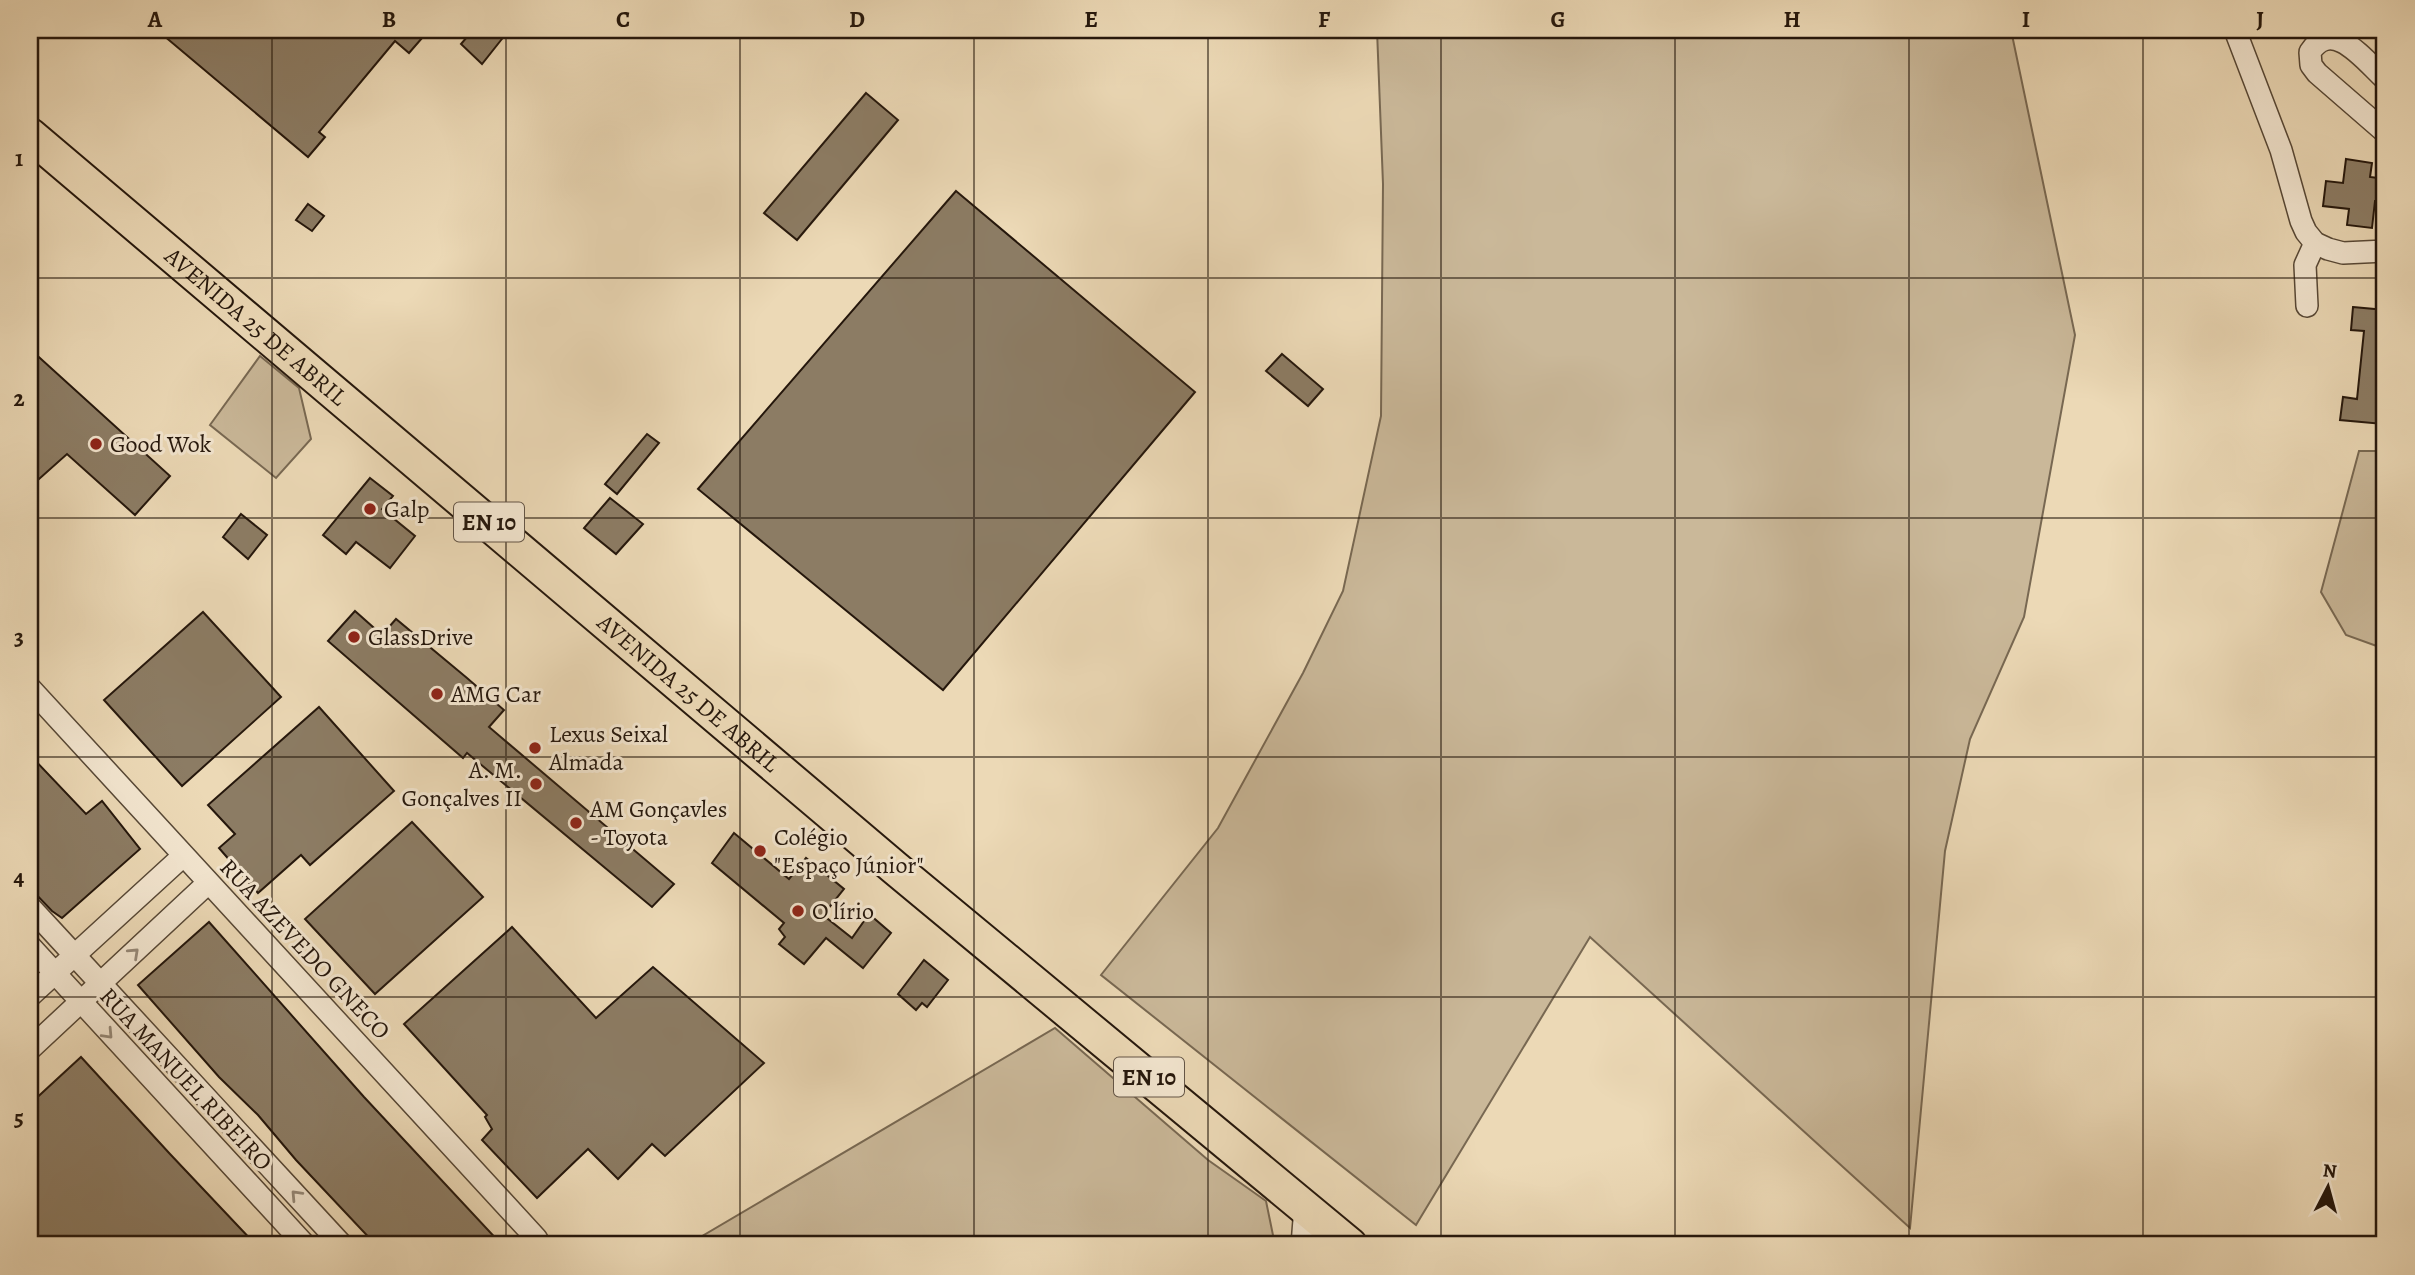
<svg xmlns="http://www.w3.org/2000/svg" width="2415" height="1275" font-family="Alegreya,serif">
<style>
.green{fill:#cab899;stroke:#786852;stroke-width:2}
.building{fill:#8c7c64;stroke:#25170c;stroke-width:2}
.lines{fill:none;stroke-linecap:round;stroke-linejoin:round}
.street-casing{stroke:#574836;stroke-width:24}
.primary-casing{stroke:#25170c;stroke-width:37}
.street{stroke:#f3e6d0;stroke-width:21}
.primary{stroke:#ecd9b6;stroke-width:33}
.oneway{stroke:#968978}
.grid{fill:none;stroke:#25170c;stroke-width:2;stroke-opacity:0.55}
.poi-dot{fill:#8f2418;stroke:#f3e6d0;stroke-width:2.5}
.labels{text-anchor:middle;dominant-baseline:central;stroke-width:6;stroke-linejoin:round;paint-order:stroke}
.shield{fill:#f3e6d0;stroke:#635547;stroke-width:2}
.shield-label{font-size:23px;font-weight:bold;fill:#25170c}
.street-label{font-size:24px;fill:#25170c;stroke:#f3e6d0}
.poi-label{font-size:24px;fill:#25170c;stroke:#f3e6d0;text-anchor:start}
.neatline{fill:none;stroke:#25170c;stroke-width:2.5}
.grid-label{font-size:23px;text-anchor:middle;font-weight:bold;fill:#25170c}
</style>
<rect width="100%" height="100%" fill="#ecd9b6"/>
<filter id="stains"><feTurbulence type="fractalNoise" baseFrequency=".00286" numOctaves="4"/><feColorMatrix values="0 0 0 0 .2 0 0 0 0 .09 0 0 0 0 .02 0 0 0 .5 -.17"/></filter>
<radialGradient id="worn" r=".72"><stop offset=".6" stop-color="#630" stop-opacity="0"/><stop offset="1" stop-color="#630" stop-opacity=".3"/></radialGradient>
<!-- green -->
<g class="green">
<polygon points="1377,30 2011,30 2075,335 2024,617 1970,739 1945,851 1910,1228 1590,937 1416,1225 1101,975 1218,828 1303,673 1343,591 1381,416 1383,184"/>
<polygon points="260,356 299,388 311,439 276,478 210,425"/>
<polygon points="2359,451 2385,451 2385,649 2346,635 2321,592"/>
<polygon points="1055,1028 1208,1160 1266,1201 1275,1245 687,1245"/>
</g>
<!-- building -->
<g class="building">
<polygon points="157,30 429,30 409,53 395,41 319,132 325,137 308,157"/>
<polygon points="473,30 509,30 482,64 461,44"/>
<polygon points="866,93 898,120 797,240 764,213"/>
<polygon points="2346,159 2372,163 2370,177 2385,179 2385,202 2375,201 2372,228 2347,225 2349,209 2323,206 2326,181 2343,183"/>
<polygon points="956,191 1195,392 943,690 698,489"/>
<polygon points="308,204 324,216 312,231 296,220"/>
<polygon points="2353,307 2385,310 2385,403 2383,424 2340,420 2343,397 2357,399 2364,331 2351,330"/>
<polygon points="30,349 170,476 135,515 67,454 30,487"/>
<polygon points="1282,354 1323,389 1308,406 1266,371"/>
<polygon points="647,434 659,443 617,494 605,484"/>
<polygon points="370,478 393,496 382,509 415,536 390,568 356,542 346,554 323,535"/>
<polygon points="610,498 643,524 616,554 584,528"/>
<polygon points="241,514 267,535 248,559 223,537"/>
<polygon points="355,611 382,635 396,619 467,678 504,710 489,727 674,884 652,907 467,753 463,758 328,641"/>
<polygon points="203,612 281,697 182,786 104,700"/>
<polygon points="319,707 394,791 310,865 301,855 258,893 219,848 235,834 208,805"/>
<polygon points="30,755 86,814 102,801 140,849 62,918 52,911 30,888"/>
<polygon points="412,822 483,897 375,994 305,919"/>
<polygon points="734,833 789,879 806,858 844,889 823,915 852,938 869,914 891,933 863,968 826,938 804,964 779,944 785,937 779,929 784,923 712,863"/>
<polygon points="209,922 364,1097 502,1245 376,1245 296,1160 258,1115 219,1077 138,985"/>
<polygon points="512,927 596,1018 653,967 764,1063 665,1156 652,1144 618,1179 588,1149 537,1198 482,1140 492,1129 485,1117 487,1115 404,1024"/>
<polygon points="924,960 948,980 927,1007 922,1003 916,1010 898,994"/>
<polygon points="81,1057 170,1154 256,1245 30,1245 30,1104"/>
</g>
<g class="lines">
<!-- street casing -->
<g class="street-casing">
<g id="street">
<polyline points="2235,30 2281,150 2301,221 2306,232 2315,243 2328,249 2343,253 2385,251"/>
<path d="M2385,79C2365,61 2333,17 2310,52L2311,65L2317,73L2385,132"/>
<polyline points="2307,306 2305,265 2315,243"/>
<polyline points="30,688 536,1238 540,1245"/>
<polyline points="30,907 342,1245"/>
<polyline points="30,946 305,1245"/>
<polyline points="30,996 183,856"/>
<polyline points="30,1049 208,883"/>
<polyline points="1302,1245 1305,1207"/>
</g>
</g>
<!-- primary casing -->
<g class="primary-casing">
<g id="primary">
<path id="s1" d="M30,135L895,868L1350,1245"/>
</g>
</g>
<!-- street -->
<use href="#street" class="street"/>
<!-- primary -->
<use href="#primary" class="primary"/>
</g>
<!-- one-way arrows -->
<defs><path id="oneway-chevron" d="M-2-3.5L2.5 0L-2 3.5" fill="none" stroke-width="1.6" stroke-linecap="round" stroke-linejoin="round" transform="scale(1.75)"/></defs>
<g class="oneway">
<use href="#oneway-chevron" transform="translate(134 953) rotate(-43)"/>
<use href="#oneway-chevron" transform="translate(108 1034) rotate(47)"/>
<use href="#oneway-chevron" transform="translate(296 1195) rotate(-133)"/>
</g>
<!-- grid -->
<path class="grid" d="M272,30V1245M506,30V1245M740,30V1245M974,30V1245M1208,30V1245M1441,30V1245M1675,30V1245M1909,30V1245M2143,30V1245M30,278H2385M30,518H2385M30,757H2385M30,997H2385"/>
<!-- markers -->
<g class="poi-dot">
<circle cx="96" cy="444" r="7"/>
<circle cx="370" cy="509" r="7"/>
<circle cx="354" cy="637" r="7"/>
<circle cx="437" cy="694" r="7"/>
<circle cx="535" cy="748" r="7"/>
<circle cx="536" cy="784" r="7"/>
<circle cx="576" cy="823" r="7"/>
<circle cx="760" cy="851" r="7"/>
<circle cx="798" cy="911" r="7"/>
</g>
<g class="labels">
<!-- shield labels -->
<g class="shield">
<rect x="454" y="502.5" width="70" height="39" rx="5"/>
<rect x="1114" y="1057.5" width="70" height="39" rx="5"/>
</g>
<g class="shield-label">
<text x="489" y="522">EN 10</text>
<text x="1149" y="1077">EN 10</text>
</g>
<!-- street labels -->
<g class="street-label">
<text stroke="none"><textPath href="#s1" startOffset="296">AVENIDA 25 DE ABRIL</textPath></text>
<text stroke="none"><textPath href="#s1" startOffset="863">AVENIDA 25 DE ABRIL</textPath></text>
<text transform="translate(305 949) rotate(47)">RUA AZEVEDO GNECO</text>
<text transform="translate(186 1079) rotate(47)">RUA MANUEL RIBEIRO</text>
</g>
<!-- poi labels -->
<g class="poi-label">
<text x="110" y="444">Good Wok</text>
<text x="384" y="509">Galp</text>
<text x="368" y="637">GlassDrive</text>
<text x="451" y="694">AMG Car</text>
<text x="549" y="734">Lexus Seixal<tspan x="549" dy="28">Almada</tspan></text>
<text x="522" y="770" text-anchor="end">A. M.<tspan x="522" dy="28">Gonçalves II</tspan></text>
<text x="590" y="809">AM Gonçavles<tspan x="590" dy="28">- Toyota</tspan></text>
<text x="774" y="837">Colégio<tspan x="774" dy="28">"Espaço Júnior"</tspan></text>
<text x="812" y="911">O lírio</text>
</g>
</g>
<!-- margin -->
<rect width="2415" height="1275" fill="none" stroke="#ecd9b6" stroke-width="77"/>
<!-- north arrow -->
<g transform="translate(2328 1187) rotate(6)" stroke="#f3e6d0" stroke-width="5" paint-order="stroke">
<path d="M0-5L12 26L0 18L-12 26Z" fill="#25170c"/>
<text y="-10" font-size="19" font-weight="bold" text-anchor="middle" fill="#25170c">N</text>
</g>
<rect x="38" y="38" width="2338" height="1198" class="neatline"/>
<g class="grid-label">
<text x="155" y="27">A</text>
<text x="389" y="27">B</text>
<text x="623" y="27">C</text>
<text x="857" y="27">D</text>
<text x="1091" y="27">E</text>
<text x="1324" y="27">F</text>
<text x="1558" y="27">G</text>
<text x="1792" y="27">H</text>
<text x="2026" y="27">I</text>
<text x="2260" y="27">J</text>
<text x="19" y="166">1</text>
<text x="19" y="406">2</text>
<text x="19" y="645">3</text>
<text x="19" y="885">4</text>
<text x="19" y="1125">5</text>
</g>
<rect width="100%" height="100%" filter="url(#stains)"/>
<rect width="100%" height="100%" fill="url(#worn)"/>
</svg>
